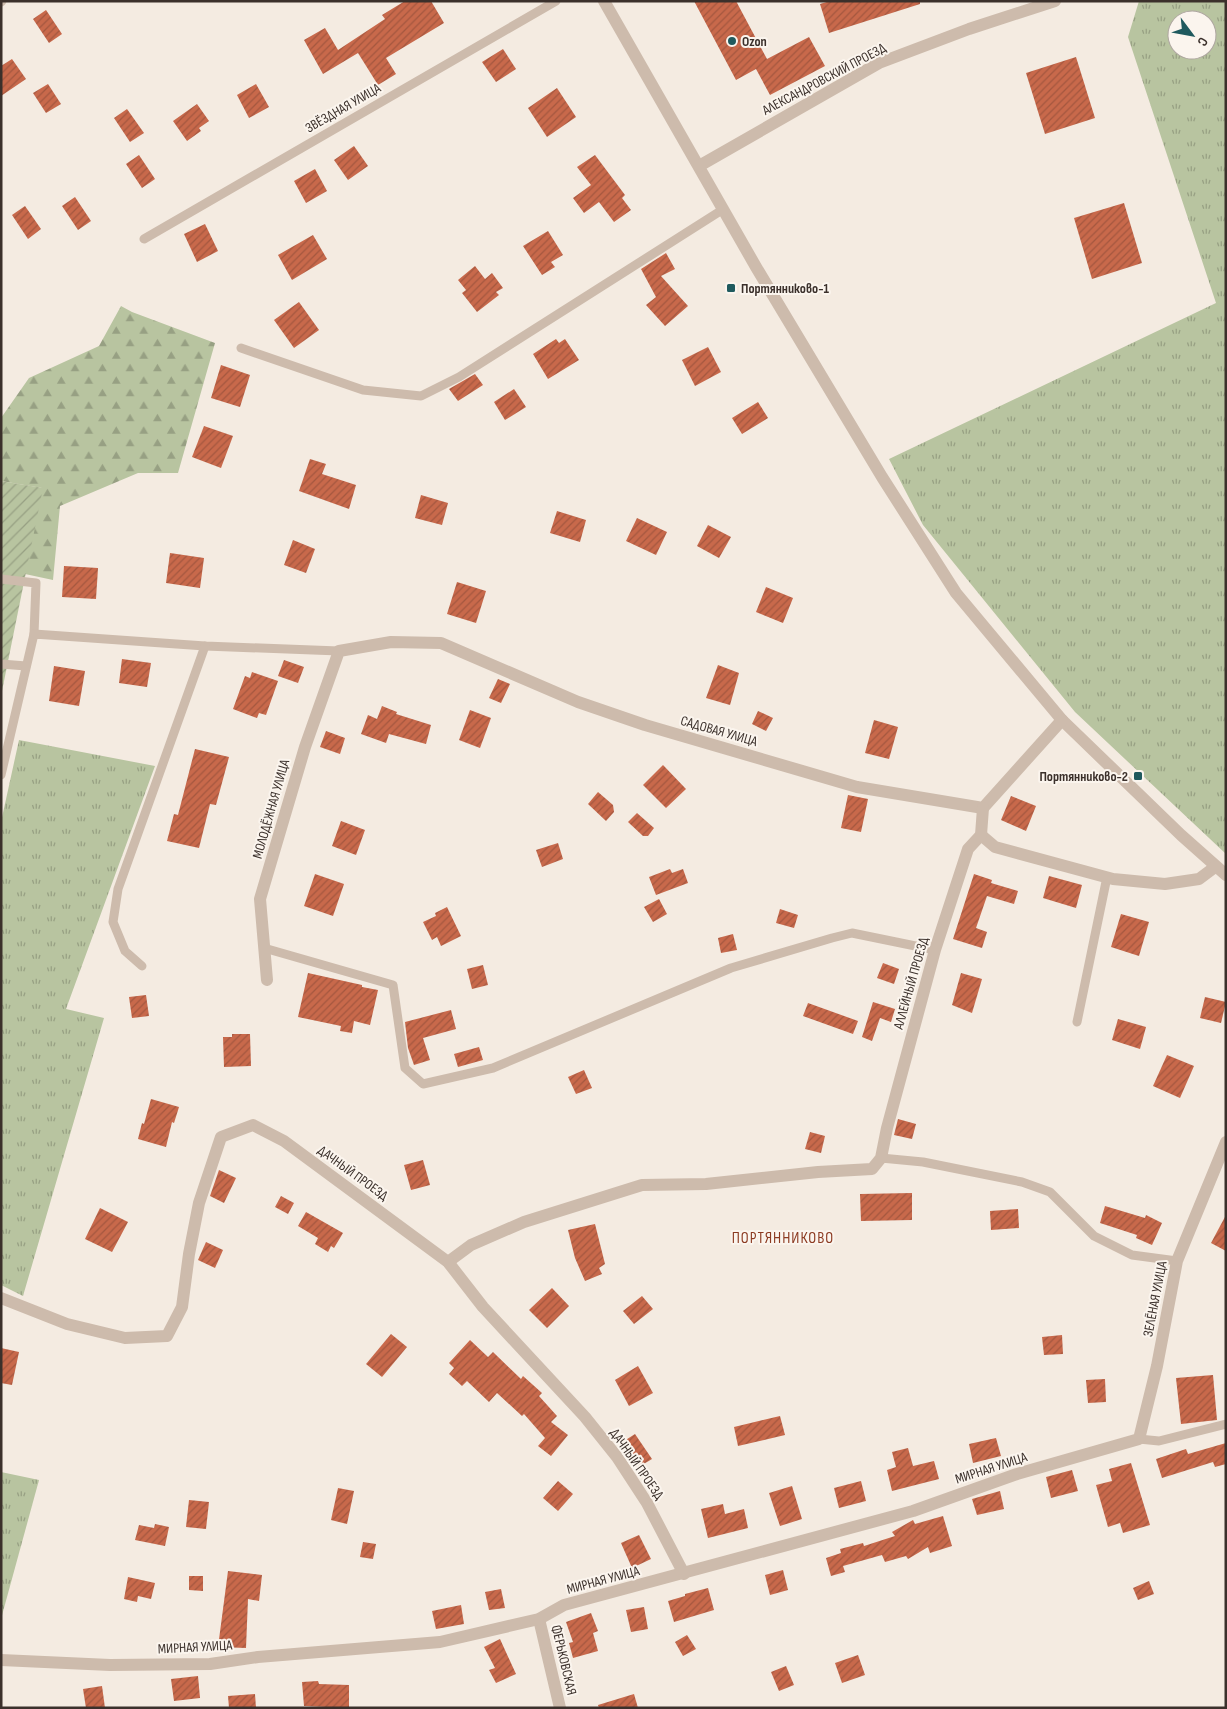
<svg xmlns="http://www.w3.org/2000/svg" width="1227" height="1709" font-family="'Sofia Sans Condensed',sans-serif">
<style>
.grass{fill:url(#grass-tufts);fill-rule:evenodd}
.forest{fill:url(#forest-firs)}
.garden{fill:url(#garden-furrows)}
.building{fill:url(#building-hatch)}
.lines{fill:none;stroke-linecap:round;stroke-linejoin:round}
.service{stroke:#cdbbac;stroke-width:9}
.minor{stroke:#cdbbac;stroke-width:12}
.poi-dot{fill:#1f5a5e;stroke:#fbf5ee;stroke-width:2}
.labels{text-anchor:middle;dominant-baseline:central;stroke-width:4;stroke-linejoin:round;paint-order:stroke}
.poi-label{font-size:14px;font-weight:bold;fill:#3b302b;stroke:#fbf5ee;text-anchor:start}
.street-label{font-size:14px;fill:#3b302b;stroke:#fbf5ee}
.quarter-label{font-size:16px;letter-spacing:1px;fill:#8c3b22;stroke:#fbf5ee}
</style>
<defs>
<pattern id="grass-tufts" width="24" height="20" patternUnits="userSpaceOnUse" patternTransform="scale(1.25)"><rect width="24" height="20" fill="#b8c4a0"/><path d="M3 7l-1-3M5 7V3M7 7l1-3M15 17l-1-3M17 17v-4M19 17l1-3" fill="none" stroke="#97a083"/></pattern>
<pattern id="forest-firs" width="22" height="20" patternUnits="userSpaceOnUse" patternTransform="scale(1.25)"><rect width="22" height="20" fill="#b8c4a0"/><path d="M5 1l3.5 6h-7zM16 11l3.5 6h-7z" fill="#97a083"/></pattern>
<pattern id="garden-furrows" width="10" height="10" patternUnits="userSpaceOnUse" patternTransform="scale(1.25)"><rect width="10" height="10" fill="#b8c4a0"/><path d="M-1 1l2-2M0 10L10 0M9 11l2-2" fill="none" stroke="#97a083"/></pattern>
<pattern id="building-hatch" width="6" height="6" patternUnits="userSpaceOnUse" patternTransform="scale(1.25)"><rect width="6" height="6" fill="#c8694b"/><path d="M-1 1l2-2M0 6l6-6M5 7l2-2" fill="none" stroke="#a4573f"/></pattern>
</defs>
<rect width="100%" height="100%" fill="#f4ebe1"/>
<!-- grass -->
<g class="grass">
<path d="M1139,1H1226V854L1075,712L923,525L889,459L1216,303L1128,37ZM1177,20H1207V50H1177Z"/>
<polygon points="19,740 155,766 66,1009 104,1018 23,1296 1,1285 1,822"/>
<polygon points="1,1472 39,1480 1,1619"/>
</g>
<!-- forest -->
<polygon class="forest" points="121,306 132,312 215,343 178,473 138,473 60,506 53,580 25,574 42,488 1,481 1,418 29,378 99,346"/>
<!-- garden -->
<polygon class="garden" points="1,481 43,488 1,696"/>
<!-- building -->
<g class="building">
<polygon points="405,1 431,1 444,23 386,58 396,74 378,85 358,53 323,74 304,40 325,28 338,50 385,19 382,15"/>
<polygon points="694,1 736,1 767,59 809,37 825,66 770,95 756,69 736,80"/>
<polygon points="830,1 920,1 920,4 829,33 820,4"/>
<polygon points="46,10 62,34 49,43 33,19"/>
<polygon points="503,49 516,69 496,82 482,62"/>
<polygon points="1076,57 1095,118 1045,134 1026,73"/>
<polygon points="12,59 26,79 1,96 1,66"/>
<polygon points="48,84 61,104 46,113 33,93"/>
<polygon points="256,84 269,107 249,118 237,95"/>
<polygon points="557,88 576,117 547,137 528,108"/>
<polygon points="197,104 209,121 199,128 201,131 187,141 173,121"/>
<polygon points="127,109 144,133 130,142 114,118"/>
<polygon points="354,146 368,166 348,180 334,160"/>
<polygon points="139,155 155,179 142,188 126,164"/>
<polygon points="595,155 625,195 622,198 631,210 614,222 599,202 584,213 573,198 591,185 577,167"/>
<polygon points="315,169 327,191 306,203 294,181"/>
<polygon points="75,197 91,221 78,230 62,206"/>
<polygon points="1124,203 1142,263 1092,279 1074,218"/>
<polygon points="25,206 41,229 28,239 12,215"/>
<polygon points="205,224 218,251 197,262 184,234"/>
<polygon points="548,231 563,255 551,262 555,267 542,275 523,246"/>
<polygon points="313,235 327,259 292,280 278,255"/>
<polygon points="666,253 675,269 661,276 688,306 665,326 646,305 656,297 641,269"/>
<polygon points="475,266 485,279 492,273 503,288 496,292 499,295 477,312 462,293 466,290 458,280"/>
<polygon points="299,302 319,330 294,348 274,320"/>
<polygon points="556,339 559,343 565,339 579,360 548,379 533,354"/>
<polygon points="708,347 721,372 695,386 682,360"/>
<polygon points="221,365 250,375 240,407 211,398"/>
<polygon points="475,374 483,385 458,401 449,389"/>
<polygon points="514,389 526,407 505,420 494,402"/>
<polygon points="758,402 768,418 742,434 732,418"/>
<polygon points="204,426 233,436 221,468 192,457"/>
<polygon points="310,459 326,464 322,474 356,485 349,509 299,491"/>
<polygon points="421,495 448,503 442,525 415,518"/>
<polygon points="557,511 586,520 580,542 550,533"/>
<polygon points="637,518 667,532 656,555 626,541"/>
<polygon points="708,525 731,537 719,558 697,546"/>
<polygon points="293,540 315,549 306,573 284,565"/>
<polygon points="170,553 204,558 200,588 166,583"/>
<polygon points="64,566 98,568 96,599 62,597"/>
<polygon points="457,582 486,591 476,623 447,614"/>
<polygon points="766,587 793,598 783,623 756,612"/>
<polygon points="122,659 151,663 147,687 119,683"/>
<polygon points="284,660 304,667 298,683 278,676"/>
<polygon points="718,665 739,673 730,705 706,698"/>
<polygon points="54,666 85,671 79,706 49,701"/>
<polygon points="252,672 278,681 266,715 259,713 257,718 233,709 245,676 250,678"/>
<polygon points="498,679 510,684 501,703 489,698"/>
<polygon points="382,706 397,712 396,714 431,725 426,744 389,734 386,743 361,734 368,715 377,719"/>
<polygon points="470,710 491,718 480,748 459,740"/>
<polygon points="758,711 773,718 766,731 752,724"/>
<polygon points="874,720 898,727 889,759 865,753"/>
<polygon points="326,731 345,738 340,754 320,747"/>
<polygon points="195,749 229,757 216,805 210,804 199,848 167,841 174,814 178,815"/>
<polygon points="663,765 686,789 666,808 643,785"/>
<polygon points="598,792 613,805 614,812 606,821 588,804"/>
<polygon points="848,795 868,799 861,832 841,828"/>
<polygon points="1011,796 1036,806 1026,831 1001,820"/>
<polygon points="637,813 654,828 648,836 643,836 628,822"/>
<polygon points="341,821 365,830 356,855 332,846"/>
<polygon points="558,843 563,859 542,867 536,850"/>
<polygon points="670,869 672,873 683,869 688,883 656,895 649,877"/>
<polygon points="315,874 344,884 333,916 304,906"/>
<polygon points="974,874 992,880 991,883 1018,891 1014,904 987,896 976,928 987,932 982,948 953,939"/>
<polygon points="1049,876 1082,885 1076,908 1043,898"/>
<polygon points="659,899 667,914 653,922 644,907"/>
<polygon points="447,907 461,936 441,946 437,937 432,940 423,922 436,916 435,913"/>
<polygon points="780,909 798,915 794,928 776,923"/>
<polygon points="1121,914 1149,922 1139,956 1111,947"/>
<polygon points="733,934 737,950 721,953 718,938"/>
<polygon points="883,963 899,969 894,984 877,978"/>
<polygon points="483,965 488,985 472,989 467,969"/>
<polygon points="308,973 362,985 362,987 378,990 370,1025 354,1021 352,1033 340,1031 341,1026 298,1017"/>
<polygon points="961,973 982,979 972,1013 952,1005"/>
<polygon points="146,995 149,1016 132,1018 129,997"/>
<polygon points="1205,997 1226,1002 1221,1023 1200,1018"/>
<polygon points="873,1002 895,1009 891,1022 880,1018 872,1041 862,1037"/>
<polygon points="808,1003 858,1021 853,1034 803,1016"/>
<polygon points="451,1010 456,1029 423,1038 430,1060 414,1065 408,1048 405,1022"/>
<polygon points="1118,1019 1146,1027 1140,1049 1112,1040"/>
<polygon points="232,1034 250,1034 251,1066 224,1067 223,1037 232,1037"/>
<polygon points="479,1047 483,1060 458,1067 454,1054"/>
<polygon points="1167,1055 1194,1066 1180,1098 1153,1086"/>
<polygon points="584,1070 592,1088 576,1094 568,1077"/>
<polygon points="151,1099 179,1107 174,1123 172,1122 166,1147 138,1139 142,1123 144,1124"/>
<polygon points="898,1119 916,1124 912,1139 894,1135"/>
<polygon points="810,1132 825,1136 821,1153 805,1149"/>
<polygon points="423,1160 430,1185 411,1190 404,1165"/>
<polygon points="219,1170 236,1178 224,1203 210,1196"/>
<polygon points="912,1193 912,1220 861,1221 860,1194"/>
<polygon points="281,1196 294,1203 288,1214 275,1207"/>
<polygon points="1105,1206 1145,1218 1146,1215 1162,1223 1152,1245 1136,1238 1137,1235 1100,1223"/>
<polygon points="100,1208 128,1222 112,1252 85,1239"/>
<polygon points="1018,1209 1019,1228 991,1230 990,1211"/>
<polygon points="306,1212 343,1233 334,1248 331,1246 328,1252 315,1244 318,1238 298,1226"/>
<polygon points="1226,1215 1226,1251 1211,1243"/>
<polygon points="595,1224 605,1264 599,1268 602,1274 585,1281 575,1258 568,1230"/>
<polygon points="206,1242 223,1250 215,1268 198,1260"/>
<polygon points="552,1288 569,1306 547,1328 529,1310"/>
<polygon points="642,1296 653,1309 634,1324 623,1311"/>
<polygon points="391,1334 407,1347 382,1377 366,1364"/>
<polygon points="1062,1335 1063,1354 1044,1355 1042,1337"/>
<polygon points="470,1340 488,1357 493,1352 521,1379 523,1376 542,1393 539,1396 557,1416 551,1422 568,1435 551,1456 538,1446 545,1438 524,1414 522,1416 497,1393 489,1402 467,1381 462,1386 449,1374 454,1368 449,1363"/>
<polygon points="1,1348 19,1352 12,1385 1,1383"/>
<polygon points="638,1366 653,1393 629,1406 615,1380"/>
<polygon points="1213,1375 1217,1420 1181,1424 1176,1378"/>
<polygon points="1105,1379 1106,1402 1088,1403 1086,1380"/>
<polygon points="780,1416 785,1435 738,1446 734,1427"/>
<polygon points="635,1434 652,1459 637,1468 621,1443"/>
<polygon points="996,1438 1001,1456 973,1463 969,1444"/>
<polygon points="1226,1443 1226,1464 1215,1467 1213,1462 1162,1478 1156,1459 1186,1449 1188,1454"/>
<polygon points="908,1448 913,1466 934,1461 939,1479 892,1491 887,1470 896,1467 892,1452"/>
<polygon points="1131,1463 1150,1525 1123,1533 1120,1523 1108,1527 1096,1485 1112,1481 1109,1469"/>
<polygon points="1072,1470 1078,1491 1051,1498 1046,1477"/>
<polygon points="558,1481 573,1494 558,1511 543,1498"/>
<polygon points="861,1481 866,1501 839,1508 834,1488"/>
<polygon points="792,1486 802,1519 780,1526 769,1493"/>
<polygon points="338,1488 354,1491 347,1524 331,1520"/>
<polygon points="1000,1491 1004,1509 977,1515 972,1499"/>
<polygon points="189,1500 209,1502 206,1529 186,1527"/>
<polygon points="723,1504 725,1514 744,1509 748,1528 708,1538 701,1509"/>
<polygon points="943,1516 952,1546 930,1553 928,1547 908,1559 906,1556 885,1562 882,1555 843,1566 845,1572 831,1576 826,1558 841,1553 840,1549 863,1543 864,1546 895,1536 892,1532 913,1520 915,1524"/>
<polygon points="155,1524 169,1527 165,1546 135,1540 139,1525 154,1528"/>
<polygon points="639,1535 651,1559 632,1568 621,1543"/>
<polygon points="363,1542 376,1544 373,1559 360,1557"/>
<polygon points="783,1570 788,1590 770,1595 765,1575"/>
<polygon points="228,1571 262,1575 259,1601 248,1599 246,1648 218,1647"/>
<polygon points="189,1576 203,1576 203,1591 189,1590"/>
<polygon points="128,1577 155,1583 151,1599 138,1596 137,1602 124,1599"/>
<polygon points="1149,1581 1154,1594 1138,1600 1133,1588"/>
<polygon points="708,1588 714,1610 674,1622 668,1601 685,1596 685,1594"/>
<polygon points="501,1589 505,1608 489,1610 485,1592"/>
<polygon points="461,1605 464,1624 436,1629 432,1611"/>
<polygon points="644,1607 648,1629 631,1632 626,1610"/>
<polygon points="591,1613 598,1631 593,1633 598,1651 573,1658 569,1643 573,1642 566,1622"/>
<polygon points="687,1635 696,1649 683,1656 675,1642"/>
<polygon points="500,1639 516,1674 496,1683 489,1670 495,1668 484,1647"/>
<polygon points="858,1655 865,1675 842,1683 835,1663"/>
<polygon points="786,1666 794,1685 779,1691 771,1672"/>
<polygon points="198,1676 200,1698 174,1701 171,1679"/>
<polygon points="318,1681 319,1684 349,1685 349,1708 304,1706 302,1682"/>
<polygon points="102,1686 105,1708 86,1708 83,1689"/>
<polygon points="255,1694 256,1708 229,1708 228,1696"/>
<polygon points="634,1694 638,1708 599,1708 598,1705"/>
</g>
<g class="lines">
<!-- service -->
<g class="service">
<polyline points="1,2 2,1"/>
<polyline points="144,239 556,1"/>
<polyline points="241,348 363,390 421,396 459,377 722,210"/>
<polyline points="1,579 36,583 34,634"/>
<polyline points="1,664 26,666"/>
<polyline points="1,775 34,634 205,646 339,651"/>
<polyline points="264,948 393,985 405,1068 423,1084 493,1068 731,968 832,938 852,933 935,950"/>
<polyline points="142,966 125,951 113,922 118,889 205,646"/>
<polyline points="1077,1022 1107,877"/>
<polyline points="881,1158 923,1162 1022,1182 1050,1192 1094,1236 1132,1255 1177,1261"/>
<polyline points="1139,1439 1159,1441 1226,1424"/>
</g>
<!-- minor -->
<g class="minor">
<polyline points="604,1 756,267 882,477 956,593 1062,720 1181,835 1226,875"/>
<polyline points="699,166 879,63 969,29 1055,1"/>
<polyline points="981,835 995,847 1113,879 1165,884 1199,879 1215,867"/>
<polyline points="267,980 260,899 305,747 339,651 391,642 441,643 578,702 645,725 857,787 983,808 1062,720"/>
<polyline points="448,1262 471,1245 524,1222 642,1185 706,1184 818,1172 872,1169 881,1158 887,1128 935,950 968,849 981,835 983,808"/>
<polyline points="1,1298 67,1324 125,1338 167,1336 182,1307 189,1254 199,1203 221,1137 253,1125 284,1141 448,1262 483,1307 585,1417 617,1457 647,1503 684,1574"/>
<polyline points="539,1619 560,1708"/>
<polyline points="1,1660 110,1665 210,1664 258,1657 440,1642 539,1619 564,1605 913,1511 1017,1474 1139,1439 1157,1366 1177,1261 1226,1142"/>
</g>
</g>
<!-- markers -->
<g class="poi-dot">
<circle cx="732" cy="41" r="5"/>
<rect x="726" y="283" width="10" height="10" rx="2.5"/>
<rect x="1133" y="771" width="10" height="10" rx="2.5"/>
</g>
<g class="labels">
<!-- poi labels -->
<g class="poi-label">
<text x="742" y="41">Ozon</text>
<text x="741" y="288">Портянниково-1</text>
<text x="1128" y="776" text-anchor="end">Портянниково-2</text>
</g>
<!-- street labels -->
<g class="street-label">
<text transform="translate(824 79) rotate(-28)">АЛЕКСАНДРОВСКИЙ ПРОЕЗД</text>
<text transform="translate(343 108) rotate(-30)">ЗВЁЗДНАЯ УЛИЦА</text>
<text transform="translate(719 731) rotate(16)">САДОВАЯ УЛИЦА</text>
<text transform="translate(271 809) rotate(-74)">МОЛОДЁЖНАЯ УЛИЦА</text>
<text transform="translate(911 983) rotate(-74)">АЛЛЕЙНЫЙ ПРОЕЗД</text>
<text transform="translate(353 1173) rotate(36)">ДАЧНЫЙ ПРОЕЗД</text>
<text transform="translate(1155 1299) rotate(-79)">ЗЕЛЁНАЯ УЛИЦА</text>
<text transform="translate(637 1464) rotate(55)">ДАЧНЫЙ ПРОЕЗД</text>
<text transform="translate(991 1468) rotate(-18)">МИРНАЯ УЛИЦА</text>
<text transform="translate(603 1580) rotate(-15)">МИРНАЯ УЛИЦА</text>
<text transform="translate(195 1647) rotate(-3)">МИРНАЯ УЛИЦА</text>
<text transform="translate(564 1660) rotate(77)">ФЕРЬКОВСКАЯ</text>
</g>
<!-- quarter labels -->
<g class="quarter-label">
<text x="783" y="1238">ПОРТЯННИКОВО</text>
</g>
</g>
<!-- border -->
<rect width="1227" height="1709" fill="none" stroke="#3b302b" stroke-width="5"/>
<!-- north arrow -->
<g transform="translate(1192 35) rotate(122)"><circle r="24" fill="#fbf5ee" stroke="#aea6a0"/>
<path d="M0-4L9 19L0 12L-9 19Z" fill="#1f5a5e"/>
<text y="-8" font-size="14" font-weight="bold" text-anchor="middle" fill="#3b302b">С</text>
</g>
</svg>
